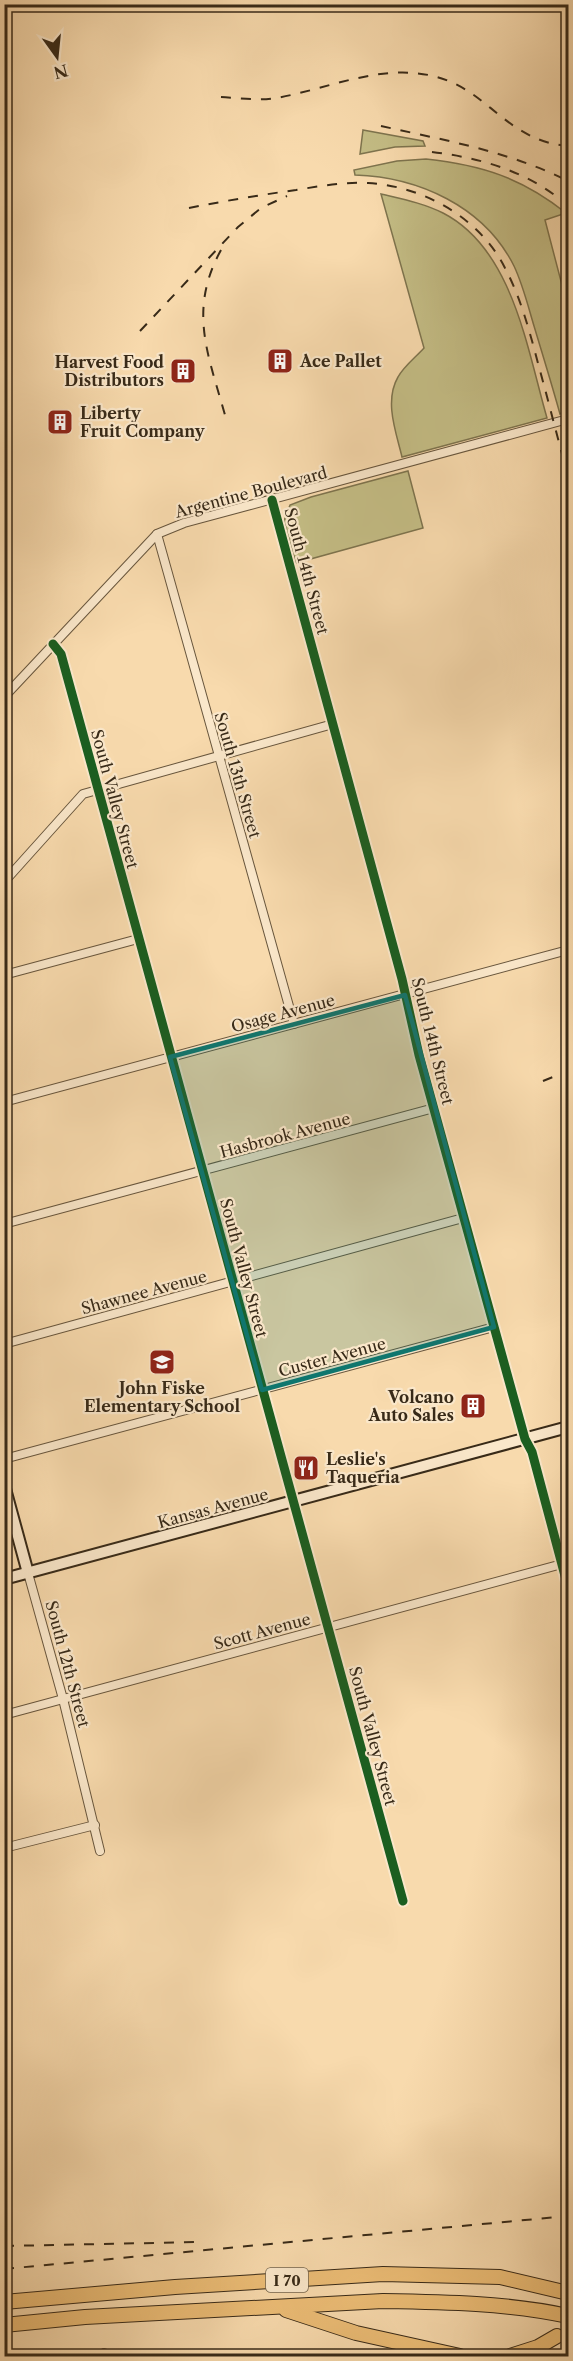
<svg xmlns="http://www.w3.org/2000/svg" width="573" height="2361" font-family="'Libre Caslon Text',serif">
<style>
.green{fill:#c4bd85;stroke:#7e744e;stroke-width:1.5}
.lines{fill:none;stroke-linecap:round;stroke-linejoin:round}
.street-casing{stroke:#68563d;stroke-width:10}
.secondary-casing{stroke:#382a18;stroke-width:14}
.highway-casing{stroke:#382a18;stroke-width:16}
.street{stroke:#fae7ca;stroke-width:8}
.secondary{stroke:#fae7ca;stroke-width:10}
.highway{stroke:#ecbd76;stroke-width:14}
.rail{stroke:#382a18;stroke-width:2;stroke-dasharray:10 10;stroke-linecap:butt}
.cycleway-casing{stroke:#fae7ca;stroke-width:13}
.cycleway{stroke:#1b5e20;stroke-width:9}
.marked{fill:#0f766e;fill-opacity:0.2;stroke:#0f766e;stroke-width:4.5;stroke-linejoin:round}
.labels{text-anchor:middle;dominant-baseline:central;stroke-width:4.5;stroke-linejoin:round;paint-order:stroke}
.shield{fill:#fae7ca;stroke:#72634d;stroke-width:1.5}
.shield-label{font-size:15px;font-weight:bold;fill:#382a18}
.poi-label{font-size:16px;font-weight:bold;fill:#382a18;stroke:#fae7ca;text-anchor:start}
.street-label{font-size:16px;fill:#382a18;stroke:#fae7ca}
</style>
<rect width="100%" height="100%" fill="#f8daad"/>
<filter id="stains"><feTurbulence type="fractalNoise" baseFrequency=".00333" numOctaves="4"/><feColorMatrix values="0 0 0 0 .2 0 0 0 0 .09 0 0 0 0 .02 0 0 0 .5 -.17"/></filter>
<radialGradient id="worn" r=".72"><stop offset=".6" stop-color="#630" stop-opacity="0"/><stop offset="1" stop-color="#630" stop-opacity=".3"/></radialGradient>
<!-- green -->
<g class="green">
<polygon points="363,130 423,141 425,146 395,147 360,154"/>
<path d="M426,159C482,165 522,178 566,213L545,220L568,308V408L560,414C552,385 543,356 534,326C528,306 523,285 514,266C484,206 418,177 355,175L354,170L397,161Z"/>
<path d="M381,194C402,199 423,203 443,213C513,249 527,349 547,418L402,457C396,432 384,401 398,377C404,366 416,357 424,348Z"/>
<polygon points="408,471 423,528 296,563 284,521 290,505 311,497"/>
</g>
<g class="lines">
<!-- street casing -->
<g class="street-casing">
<g id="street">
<polyline points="272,500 402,979 419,1055 525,1439 532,1452 568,1587"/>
<polyline points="157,534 294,1024"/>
<polyline points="53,644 61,654 403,1901"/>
<polyline points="4,697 157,534 184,523 568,419"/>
<polyline points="4,882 83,794 333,724"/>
<polyline points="4,975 138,939"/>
<polyline points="4,1102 568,950"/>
<polyline points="4,1224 434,1108"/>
<polyline points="4,1344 463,1218"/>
<polyline points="4,1459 494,1327"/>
<polyline points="28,1573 63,1699 100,1851"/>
<polyline points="4,1715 562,1564"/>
<polyline points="4,1848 95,1825"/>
<polyline points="104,2353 105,2356"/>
</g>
</g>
<!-- secondary casing -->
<g class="secondary-casing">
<g id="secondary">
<polyline points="4,1485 28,1573"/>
<polyline points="4,1579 568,1427"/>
</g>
</g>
<!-- highway casing -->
<g class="highway-casing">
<g id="highway">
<polyline points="4,2302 175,2287 383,2274 500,2277 568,2293"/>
<polyline points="286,2310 356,2333 460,2356"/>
<path d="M4,2325L85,2317L383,2301C445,2302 508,2303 568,2316"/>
<polyline points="510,2356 538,2347 557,2336"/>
</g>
</g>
<!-- street -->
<use href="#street" class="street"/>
<!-- secondary -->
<use href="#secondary" class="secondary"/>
<!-- highway -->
<use href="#highway" class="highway"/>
<!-- rail -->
<g class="rail">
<path d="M221,97C239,98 258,101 276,98C329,89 382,62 437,77C489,91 507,141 568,146"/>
<path d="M381,126C444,140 511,152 568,181"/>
<path d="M432,152C482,158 530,172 568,206"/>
<path d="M189,208C224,201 260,195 296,190C320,186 344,182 368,183C423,186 480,218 505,268C521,298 530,333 539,367C549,403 558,440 568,476"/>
<path d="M221,250C188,310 208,354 225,415"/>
<polyline points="140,331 238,227 261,208 287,196"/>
<polyline points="543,1081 568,1071"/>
<polyline points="4,2246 199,2242"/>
<polyline points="4,2269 568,2216"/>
</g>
<!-- cycleway casing -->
<g class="cycleway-casing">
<g id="cycleway">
<polyline points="272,500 402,979 419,1055 525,1439 532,1452 568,1587"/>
<polyline points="53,644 61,654 403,1901"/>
</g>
</g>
<!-- cycleway -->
<use href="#cycleway" class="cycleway"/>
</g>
<!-- marked area -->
<path class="marked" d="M405,995L494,1327L262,1390L170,1057Z"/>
<!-- icons -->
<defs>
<g id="building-square" transform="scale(1.35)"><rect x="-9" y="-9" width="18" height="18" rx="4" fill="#8f2418" stroke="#fae7ca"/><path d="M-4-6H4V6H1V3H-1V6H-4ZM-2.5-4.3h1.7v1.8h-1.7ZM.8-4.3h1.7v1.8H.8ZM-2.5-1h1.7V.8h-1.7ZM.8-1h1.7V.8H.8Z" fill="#fff"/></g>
<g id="school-square" transform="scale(1.35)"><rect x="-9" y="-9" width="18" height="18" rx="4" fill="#8f2418" stroke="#fae7ca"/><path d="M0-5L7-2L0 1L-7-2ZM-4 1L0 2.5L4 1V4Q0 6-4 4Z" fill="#fff"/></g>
<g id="restaurant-square" transform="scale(1.35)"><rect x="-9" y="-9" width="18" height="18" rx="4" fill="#8f2418" stroke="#fae7ca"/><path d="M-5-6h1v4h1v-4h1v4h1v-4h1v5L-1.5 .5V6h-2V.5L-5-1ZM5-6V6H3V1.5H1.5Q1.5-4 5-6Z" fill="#fff"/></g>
</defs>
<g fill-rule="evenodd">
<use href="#building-square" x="280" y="361"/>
<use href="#building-square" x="183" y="371"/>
<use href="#building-square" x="60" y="422"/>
<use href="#school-square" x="162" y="1362"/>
<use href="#building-square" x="473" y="1406"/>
<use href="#restaurant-square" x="306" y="1468"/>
</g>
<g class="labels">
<!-- shield labels -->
<rect class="shield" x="266" y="2268" width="42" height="24" rx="4.5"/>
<g class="shield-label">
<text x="287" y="2280">I 70</text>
</g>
<!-- poi labels -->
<g class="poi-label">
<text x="300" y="361">Ace Pallet</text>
<text x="164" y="362" text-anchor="end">Harvest Food<tspan x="164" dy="18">Distributors</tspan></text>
<text x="80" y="413">Liberty<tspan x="80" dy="18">Fruit Company</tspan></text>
<text x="162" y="1388" text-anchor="middle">John Fiske<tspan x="162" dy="18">Elementary School</tspan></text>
<text x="454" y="1397" text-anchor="end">Volcano<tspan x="454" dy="18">Auto Sales</tspan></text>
<text x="326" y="1459">Leslie's<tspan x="326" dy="18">Taqueria</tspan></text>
</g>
<!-- street labels -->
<g class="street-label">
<text transform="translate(251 492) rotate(-15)">Argentine Boulevard</text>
<text transform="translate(307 571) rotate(75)">South 14th Street</text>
<text transform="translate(238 775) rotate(74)">South 13th Street</text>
<text transform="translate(115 799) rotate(75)">South Valley Street</text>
<text transform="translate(283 1013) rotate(-15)">Osage Avenue</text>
<text transform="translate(433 1041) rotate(76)">South 14th Street</text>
<text transform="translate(285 1135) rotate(-15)">Hasbrook Avenue</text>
<text transform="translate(244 1268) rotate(75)">South Valley Street</text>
<text transform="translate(144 1292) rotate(-15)">Shawnee Avenue</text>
<text transform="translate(332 1357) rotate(-15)">Custer Avenue</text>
<text transform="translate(213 1508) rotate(-15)">Kansas Avenue</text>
<text transform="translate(262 1631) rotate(-15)">Scott Avenue</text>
<text transform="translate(68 1664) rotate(75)">South 12th Street</text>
<text transform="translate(373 1736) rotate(75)">South Valley Street</text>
</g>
</g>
<!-- margin -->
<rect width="573" height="2361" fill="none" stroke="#f8daad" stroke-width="24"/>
<rect x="6" y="6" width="561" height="2349" fill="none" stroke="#382a18" stroke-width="3"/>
<rect x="12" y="12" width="549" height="2337" fill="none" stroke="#382a18" stroke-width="1.5"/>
<!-- north arrow -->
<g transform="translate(57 57) rotate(165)" stroke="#fae7ca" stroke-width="4.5" paint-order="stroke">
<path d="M0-4.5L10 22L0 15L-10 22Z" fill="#382a18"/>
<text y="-9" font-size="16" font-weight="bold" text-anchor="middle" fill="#382a18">N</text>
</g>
<rect width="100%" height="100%" filter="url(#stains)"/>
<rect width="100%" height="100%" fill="url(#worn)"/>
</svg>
